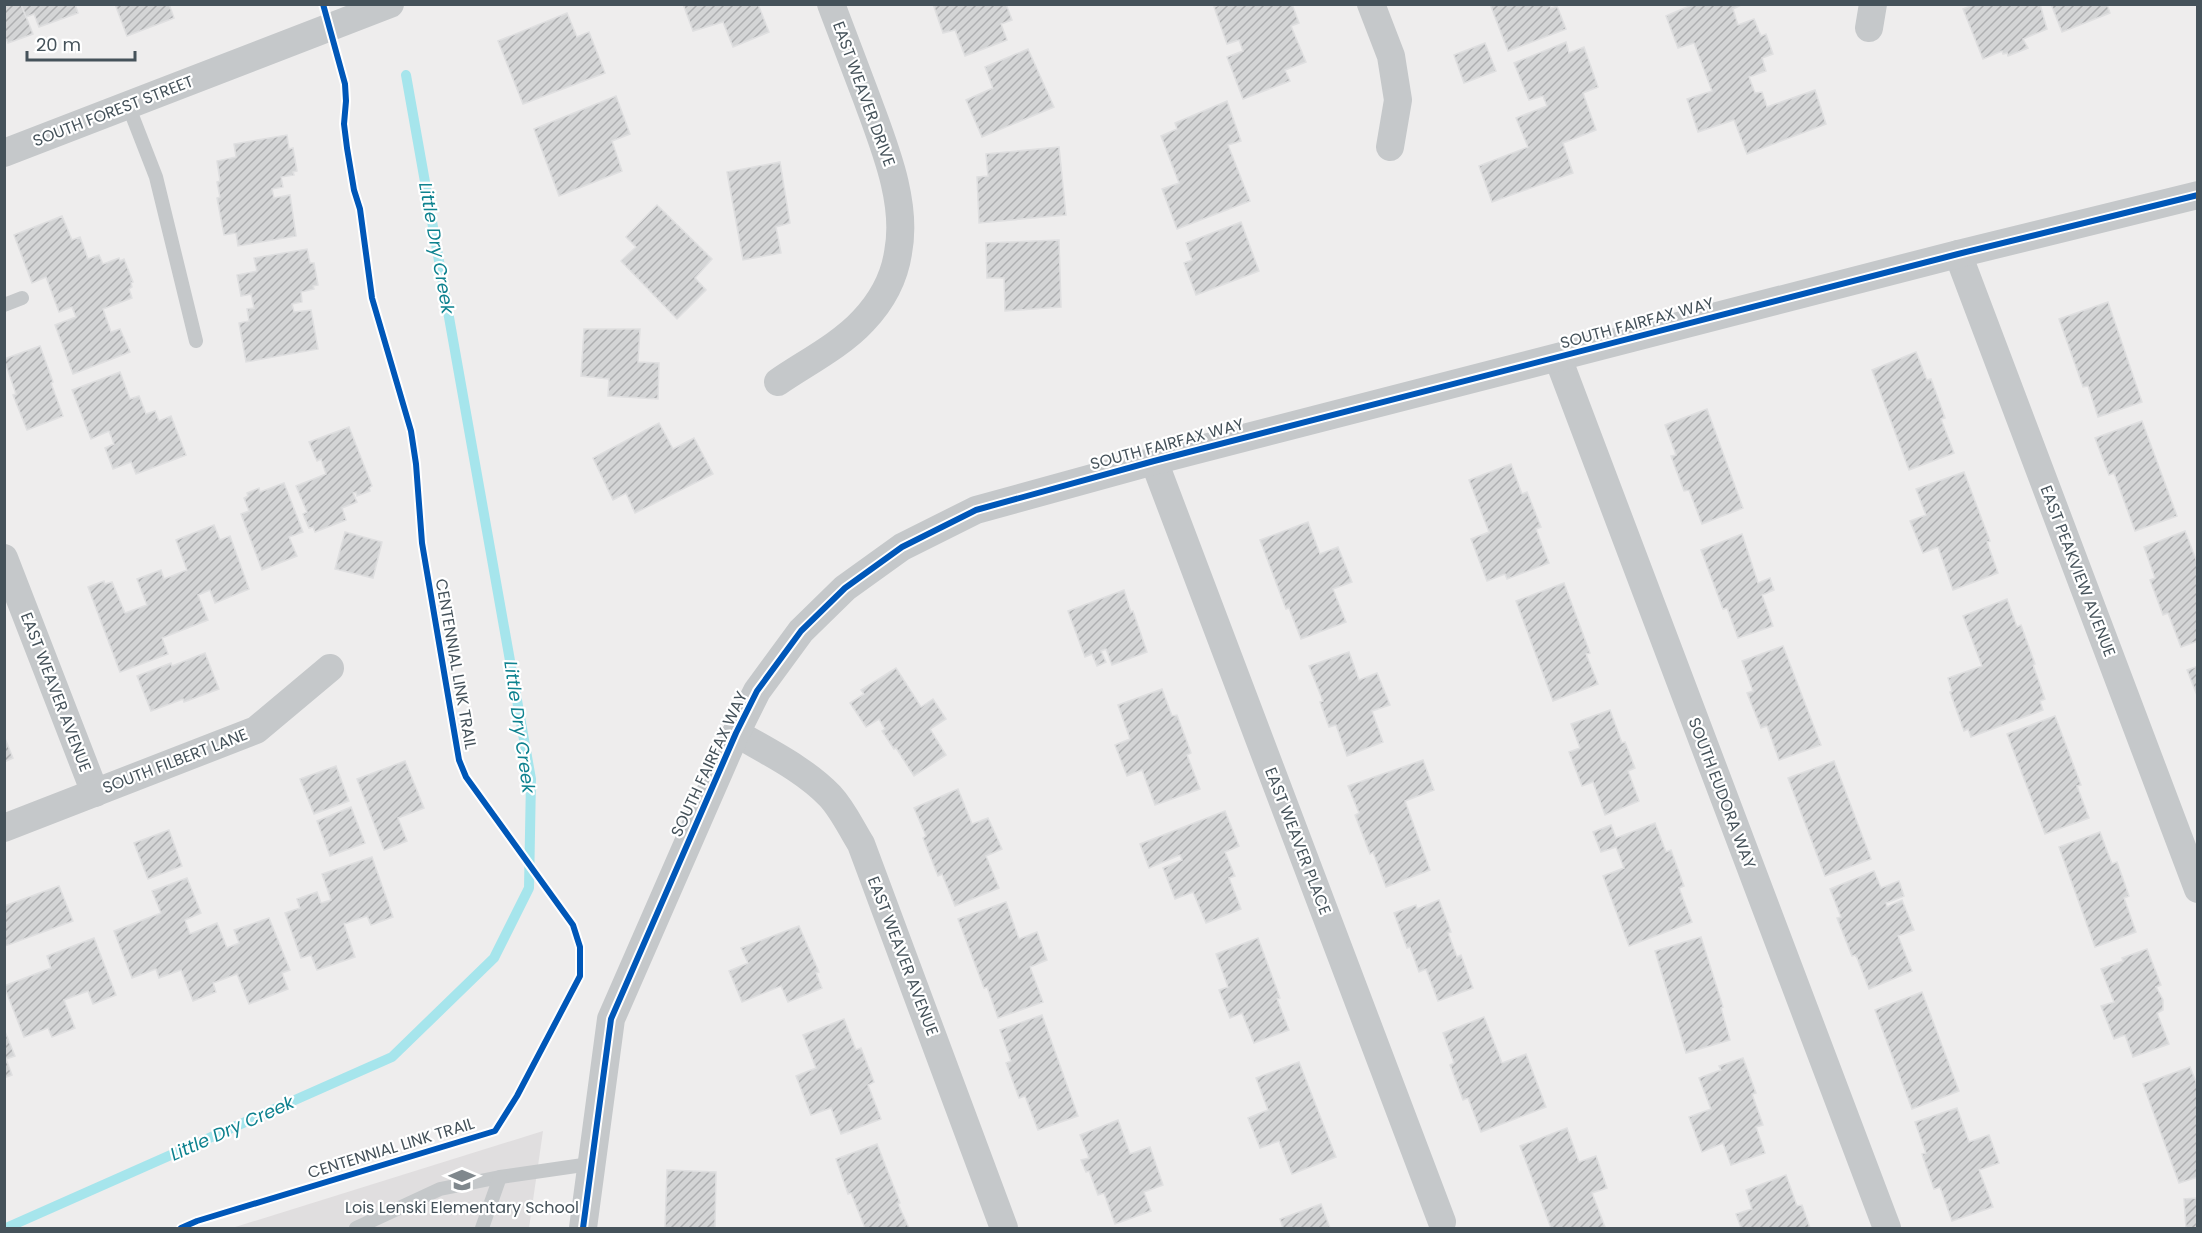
<svg xmlns="http://www.w3.org/2000/svg" width="2202" height="1233" font-family="Poppins,sans-serif">
<style>
.education{fill:#e0dedf}
.lines{fill:none;stroke-linecap:round;stroke-linejoin:round}
.stream{stroke:#a6e5ec;stroke-width:10}
.building{fill:url(#building-hatch);stroke:#dfdfe0;stroke-width:1.5}
.lane{stroke:#c5c8ca;stroke-width:14}
.street{stroke:#c5c8ca;stroke-width:28}
.cycleway-casing{stroke:#fff;stroke-width:10}
.cycleway{stroke:#0057b8;stroke-width:6}
.labels{text-anchor:middle;dominant-baseline:central;stroke-width:4.5;stroke-linejoin:round;paint-order:stroke}
.street-label{font-size:16px;fill:#45525a;stroke:#fff}
.poi-label{font-size:16px;fill:#45525a;stroke:#fff}
.water-label{font-size:18px;font-style:italic;fill:#0e828f;stroke:#fff}
</style>
<defs>
<pattern id="building-hatch" width="6" height="6" patternUnits="userSpaceOnUse" patternTransform="scale(1.5)"><rect width="6" height="6" fill="#d4d5d6"/><path d="M-1 1l2-2M0 6l6-6M5 7l2-2" fill="none" stroke="#aeafb1"/></pattern>
</defs>
<rect width="100%" height="100%" fill="#eeeded"/>
<!-- education -->
<polygon class="education" points="543,1131 529,1228 232,1228"/>
<g class="lines">
<!-- stream -->
<polyline class="stream" points="6,1228 392,1057 494,958 529,888 531,779 406,75"/>
</g>
<!-- building -->
<g class="building">
<polygon points="4,4 21,4 33,34 8,43 4,35"/>
<polygon points="21,4 75,4 78,13 39,27 34,14 26,17"/>
<polygon points="115,4 169,4 174,18 127,36"/>
<polygon points="683,4 758,4 769,32 733,47 723,22 693,31"/>
<polygon points="933,4 1006,4 1012,20 1001,24 1007,40 965,56 955,30 943,33"/>
<polygon points="1221,4 1292,4 1299,23 1291,26 1306,62 1285,70 1290,81 1243,99 1227,57 1243,51 1239,40 1227,44 1214,7"/>
<polygon points="1490,4 1549,4 1551,8 1557,6 1566,29 1508,51"/>
<polygon points="1694,4 1743,4 1733,9 1738,25 1754,19 1761,36 1766,34 1773,54 1762,58 1766,71 1749,77 1755,93 1762,92 1767,107 1815,90 1826,124 1747,154 1734,120 1698,132 1687,99 1712,91 1694,43 1678,48 1666,16"/>
<polygon points="1975,4 2040,4 2047,29 2023,39 2028,48 2008,56 2007,53 2003,54 2002,51 1983,59 1963,9"/>
<polygon points="2051,4 2107,4 2110,13 2062,32"/>
<polygon points="567,13 577,37 589,32 605,73 523,104 498,41"/>
<polygon points="1566,42 1569,53 1584,47 1598,87 1583,93 1596,130 1563,143 1573,173 1492,202 1479,166 1528,147 1516,118 1547,106 1543,96 1529,100 1514,63"/>
<polygon points="1485,43 1496,71 1464,83 1454,55"/>
<polygon points="1028,49 1054,107 982,137 966,100 993,88 985,67"/>
<polygon points="616,96 630,134 612,141 622,171 559,196 534,129"/>
<polygon points="1227,101 1241,141 1228,145 1250,201 1177,229 1162,189 1179,183 1161,136 1177,129 1175,123"/>
<polygon points="287,135 289,149 293,148 297,171 293,172 294,175 281,177 283,187 272,189 274,198 290,195 296,236 238,246 236,233 224,235 217,198 220,197 217,182 220,181 217,161 236,157 234,144"/>
<polygon points="1059,147 1066,215 979,223 977,177 988,176 986,154"/>
<polygon points="780,162 790,223 776,227 781,253 743,260 727,172"/>
<polygon points="657,205 712,259 695,278 706,290 677,319 621,261 636,247 626,237"/>
<polygon points="62,216 72,240 80,237 88,259 99,255 103,264 119,258 120,261 124,259 133,282 131,283 132,287 129,289 132,298 103,309 111,332 120,329 130,352 73,374 55,325 76,317 72,307 59,312 46,277 32,283 14,235"/>
<polygon points="1241,222 1259,271 1196,295 1184,263 1192,260 1186,243"/>
<polygon points="1059,240 1061,307 1005,311 1004,278 987,278 986,243"/>
<polygon points="307,249 310,263 314,263 318,285 313,286 314,289 301,292 302,302 292,304 294,312 311,310 318,349 246,362 239,323 249,321 247,309 254,308 251,294 241,296 237,275 257,271 254,258"/>
<polygon points="2108,302 2142,402 2098,417 2088,386 2083,387 2059,319"/>
<polygon points="584,329 640,329 638,362 659,363 658,399 608,396 609,379 581,376"/>
<polygon points="40,346 53,382 51,383 63,416 27,430 13,395 16,394 4,359"/>
<polygon points="1916,352 1927,380 1931,379 1945,418 1941,419 1954,453 1909,470 1872,370"/>
<polygon points="120,372 130,399 139,396 146,414 155,411 159,421 171,416 186,455 136,474 131,462 113,469 105,448 114,444 109,431 91,439 72,390"/>
<polygon points="1707,409 1743,508 1702,524 1689,490 1684,491 1671,456 1676,455 1665,425"/>
<polygon points="2142,421 2177,516 2135,531 2114,473 2109,475 2095,438"/>
<polygon points="659,423 673,449 694,438 713,474 635,513 626,493 613,500 593,458"/>
<polygon points="349,427 372,486 369,488 370,491 357,496 356,492 353,493 357,502 342,508 346,520 315,532 313,527 309,528 303,514 307,512 296,486 326,474 321,459 317,461 309,442"/>
<polygon points="1511,464 1522,494 1527,492 1541,527 1536,529 1549,563 1507,579 1505,574 1487,581 1471,539 1489,532 1469,480"/>
<polygon points="1964,472 1990,541 1987,542 1998,573 1953,590 1938,547 1923,553 1910,521 1926,515 1916,489"/>
<polygon points="284,483 303,532 289,537 297,556 262,570 241,514 249,511 244,498 248,496 247,493 259,488 260,492"/>
<polygon points="1308,522 1320,554 1338,547 1352,582 1333,589 1346,622 1301,639 1289,608 1286,609 1260,540"/>
<polygon points="214,525 220,540 230,536 249,589 215,603 210,590 198,595 208,620 162,638 168,654 120,672 88,587 104,581 105,584 112,582 125,613 147,605 137,579 161,570 164,579 187,570 176,540"/>
<polygon points="2185,531 2198,565 2198,641 2181,647 2168,613 2163,615 2150,580 2155,578 2144,547"/>
<polygon points="345,532 382,542 373,578 335,569"/>
<polygon points="1742,534 1758,583 1770,578 1774,590 1762,595 1773,626 1738,638 1727,608 1723,609 1701,550"/>
<polygon points="1564,583 1590,653 1586,654 1598,684 1553,701 1516,601"/>
<polygon points="1124,590 1131,612 1133,611 1147,652 1112,665 1106,649 1101,651 1106,662 1097,666 1092,654 1085,657 1068,611"/>
<polygon points="2007,599 2017,627 2021,625 2035,664 2033,665 2045,699 2040,701 2043,710 1971,737 1968,729 1964,731 1950,692 1952,691 1948,678 1982,666 1963,616"/>
<polygon points="1783,646 1821,745 1779,760 1767,726 1761,728 1747,693 1753,691 1742,661"/>
<polygon points="1349,652 1359,680 1377,673 1390,705 1372,711 1383,742 1347,756 1336,725 1329,727 1320,702 1323,701 1309,666"/>
<polygon points="205,653 219,689 184,702 183,699 151,711 137,676 171,663 172,666"/>
<polygon points="2198,666 2198,698 2187,670"/>
<polygon points="896,668 921,707 933,699 946,719 930,729 946,755 914,776 896,748 894,749 882,731 885,729 879,719 866,727 850,703 864,694 861,690"/>
<polygon points="1162,689 1172,716 1177,715 1191,753 1187,755 1200,789 1155,805 1142,770 1127,776 1115,745 1130,739 1118,705"/>
<polygon points="1610,710 1622,743 1625,742 1635,768 1628,771 1639,801 1605,815 1593,782 1582,786 1569,752 1580,748 1571,724"/>
<polygon points="2055,716 2081,785 2077,786 2089,818 2045,834 2007,734"/>
<polygon points="4,736 13,758 4,762"/>
<polygon points="1423,760 1434,790 1405,801 1430,870 1386,887 1373,852 1370,854 1355,815 1359,813 1348,786"/>
<polygon points="405,761 424,808 398,818 407,841 384,850 357,779"/>
<polygon points="1834,761 1871,859 1825,876 1788,778"/>
<polygon points="336,766 349,801 314,814 300,779"/>
<polygon points="958,789 972,824 988,818 1002,849 986,856 999,888 955,906 942,874 938,876 923,838 926,836 914,808"/>
<polygon points="351,807 365,843 330,856 317,821"/>
<polygon points="1225,811 1239,846 1225,852 1235,876 1229,878 1241,909 1206,923 1193,892 1175,899 1163,868 1182,860 1180,855 1149,868 1140,844"/>
<polygon points="1655,823 1666,852 1671,850 1684,886 1679,888 1692,922 1629,946 1603,876 1624,868 1616,847 1601,852 1593,832 1611,825 1616,838"/>
<polygon points="169,830 182,866 148,879 134,843"/>
<polygon points="2100,832 2112,864 2117,862 2129,896 2124,898 2136,932 2095,947 2059,847"/>
<polygon points="372,857 393,917 371,925 367,916 344,924 355,957 317,970 311,955 301,958 285,913 300,908 297,899 317,892 321,903 331,900 322,874"/>
<polygon points="1874,871 1881,888 1899,881 1904,896 1886,903 1887,907 1902,900 1914,930 1898,936 1912,971 1869,989 1857,958 1855,955 1852,956 1837,918 1841,917 1830,889"/>
<polygon points="187,878 201,913 185,920 190,934 217,923 227,948 239,943 234,930 269,918 290,970 282,973 288,989 249,1004 237,974 213,983 216,992 193,1001 181,970 159,978 156,969 132,978 114,931 161,913 152,891"/>
<polygon points="59,886 73,921 5,946 4,906"/>
<polygon points="1439,900 1451,932 1448,933 1457,957 1461,955 1473,988 1438,1001 1426,969 1419,972 1410,947 1407,948 1394,913 1416,905 1417,909"/>
<polygon points="1006,902 1019,939 1037,932 1047,960 1030,967 1043,1002 998,1018 987,987 984,988 958,919"/>
<polygon points="799,926 819,972 816,973 822,988 788,1002 781,986 742,1002 729,971 748,963 741,948"/>
<polygon points="1701,937 1723,1007 1721,1008 1730,1040 1686,1053 1655,951"/>
<polygon points="94,938 116,995 93,1004 88,991 64,1000 75,1028 52,1037 48,1028 24,1037 4,986 51,968 47,956"/>
<polygon points="1258,938 1280,998 1277,999 1289,1030 1254,1043 1242,1013 1230,1018 1219,990 1228,987 1216,954"/>
<polygon points="2147,949 2161,985 2156,987 2163,1000 2163,1010 2157,1013 2169,1044 2133,1057 2125,1035 2114,1039 2101,1006 2114,1002 2101,969 2123,961 2122,958"/>
<polygon points="1922,992 1959,1091 1912,1109 1875,1010"/>
<polygon points="1042,1015 1078,1116 1038,1130 1025,1096 1019,1098 1006,1063 1011,1061 1000,1030"/>
<polygon points="1484,1017 1502,1063 1526,1054 1546,1107 1481,1132 1468,1098 1463,1100 1450,1065 1454,1063 1443,1033"/>
<polygon points="844,1019 856,1050 861,1048 874,1082 868,1085 881,1119 841,1134 831,1108 811,1115 796,1076 816,1068 803,1035"/>
<polygon points="4,1029 15,1056 6,1059 12,1075 4,1078"/>
<polygon points="1743,1058 1756,1093 1752,1094 1763,1125 1756,1127 1765,1153 1731,1165 1723,1143 1702,1152 1689,1117 1711,1109 1699,1078 1721,1070 1719,1066"/>
<polygon points="1299,1062 1336,1157 1292,1174 1279,1141 1260,1148 1248,1118 1268,1110 1256,1078"/>
<polygon points="2190,1067 2198,1087 2198,1177 2179,1183 2143,1084"/>
<polygon points="1957,1108 1969,1142 1989,1135 1999,1163 1979,1170 1993,1207 1952,1221 1940,1187 1934,1189 1922,1154 1926,1153 1915,1122"/>
<polygon points="1118,1120 1130,1154 1150,1147 1163,1185 1144,1192 1151,1211 1115,1224 1104,1193 1098,1195 1089,1171 1086,1172 1081,1160 1089,1158 1080,1135"/>
<polygon points="1567,1128 1579,1162 1596,1156 1607,1188 1592,1193 1605,1227 1600,1228 1551,1228 1520,1146"/>
<polygon points="877,1144 900,1203 898,1204 909,1228 865,1228 851,1193 848,1194 836,1159"/>
<polygon points="667,1170 716,1172 715,1228 665,1228"/>
<polygon points="1786,1175 1797,1206 1802,1205 1810,1228 1741,1228 1736,1214 1752,1209 1746,1190"/>
<polygon points="2198,1198 2198,1228 2186,1228 2184,1199"/>
<polygon points="1321,1204 1330,1228 1283,1228 1280,1219"/>
</g>
<g class="lines">
<!-- lane -->
<g class="lane">
<polyline points="128,105 156,177 196,341"/>
<polyline points="4,305 22,298"/>
<polyline points="356,1228 440,1189 500,1177 590,1164"/>
<polyline points="482,1228 500,1177"/>
</g>
<!-- street -->
<g class="street">
<polyline points="1371,4 1391,56 1398,100 1390,147"/>
<polyline points="1869,28 1873,4"/>
<polyline points="4,153 390,4"/>
<polyline points="1958,254 2198,889"/>
<polyline points="1558,358 1887,1228"/>
<path d="M778,382C804,364 841,345 863,321C880,303 894,279 898,253C908,202 884,146 867,99C855,67 843,36 831,4"/>
<polyline points="1154,461 1442,1222"/>
<polyline points="4,558 95,793"/>
<path d="M736,733C768,752 804,769 830,796C843,810 851,828 861,844L1004,1228"/>
<polyline points="4,828 256,730 330,668"/>
<polyline points="583,1228 611,1019 736,733 757,691 801,631 845,588 902,547 976,510 1154,461 1958,254 2198,195"/>
</g>
<!-- cycleway casing -->
<g class="cycleway-casing">
<g id="cycleway">
<polyline points="181,1228 197,1221 495,1131 517,1096 580,976 580,947 573,925 466,777 459,760 422,543 416,464 411,431 372,298 360,209 354,190 347,148 344,124 346,101 345,84 323,4"/>
<polyline points="583,1228 611,1019 736,733 757,691 801,631 845,588 902,547 976,510 1154,461 1958,254 2198,195"/>
</g>
</g>
<!-- cycleway -->
<use href="#cycleway" class="cycleway"/>
</g>
<!-- icons -->
<defs>
<g id="school-bare" transform="scale(2.07)"><path d="M0-5L7-2L0 1L-7-2ZM-4 1L0 2.5L4 1V4Q0 6-4 4Z" fill="#80888d" stroke="#fff" stroke-width="2.5" paint-order="stroke"/></g>
</defs>
<g fill-rule="evenodd">
<use href="#school-bare" x="462" y="1180"/>
</g>
<g class="labels">
<!-- street labels -->
<g class="street-label">
<text transform="translate(864 94) rotate(70)">EAST WEAVER DRIVE</text>
<text transform="translate(113 111) rotate(-21)">SOUTH FOREST STREET</text>
<text transform="translate(1637 323) rotate(-15)">SOUTH FAIRFAX WAY</text>
<text transform="translate(1167 444) rotate(-15)">SOUTH FAIRFAX WAY</text>
<text transform="translate(2078 571) rotate(69)">EAST PEAKVIEW AVENUE</text>
<text transform="translate(456 664) rotate(80)">CENTENNIAL LINK TRAIL</text>
<text transform="translate(56 692) rotate(69)">EAST WEAVER AVENUE</text>
<text transform="translate(175 761) rotate(-21)">SOUTH FILBERT LANE</text>
<text transform="translate(709 764) rotate(-65)">SOUTH FAIRFAX WAY</text>
<text transform="translate(1722 793) rotate(69)">SOUTH EUDORA WAY</text>
<text transform="translate(1298 841) rotate(69)">EAST WEAVER PLACE</text>
<text transform="translate(903 956) rotate(69)">EAST WEAVER AVENUE</text>
<text transform="translate(391 1148) rotate(-17)">CENTENNIAL LINK TRAIL</text>
</g>
<!-- poi labels -->
<g class="poi-label">
<text x="462" y="1207">Lois Lenski Elementary School</text>
</g>
<!-- water labels -->
<g class="water-label">
<text transform="translate(437 248) rotate(80)">Little Dry Creek</text>
<text transform="translate(520 727) rotate(82)">Little Dry Creek</text>
<text transform="translate(232 1128) rotate(-24)">Little Dry Creek</text>
</g>
</g>
<!-- border -->
<rect width="2202" height="1233" fill="none" stroke="#45525a" stroke-width="12"/>
<!-- scale -->
<path d="M27 51v9h108v-9" fill="none" stroke="#45525a" stroke-width="3"/>
<text x="36" y="51" font-size="18" fill="#45525a" stroke="#ffffff" stroke-width="4.5" paint-order="stroke">20 m</text>
</svg>
